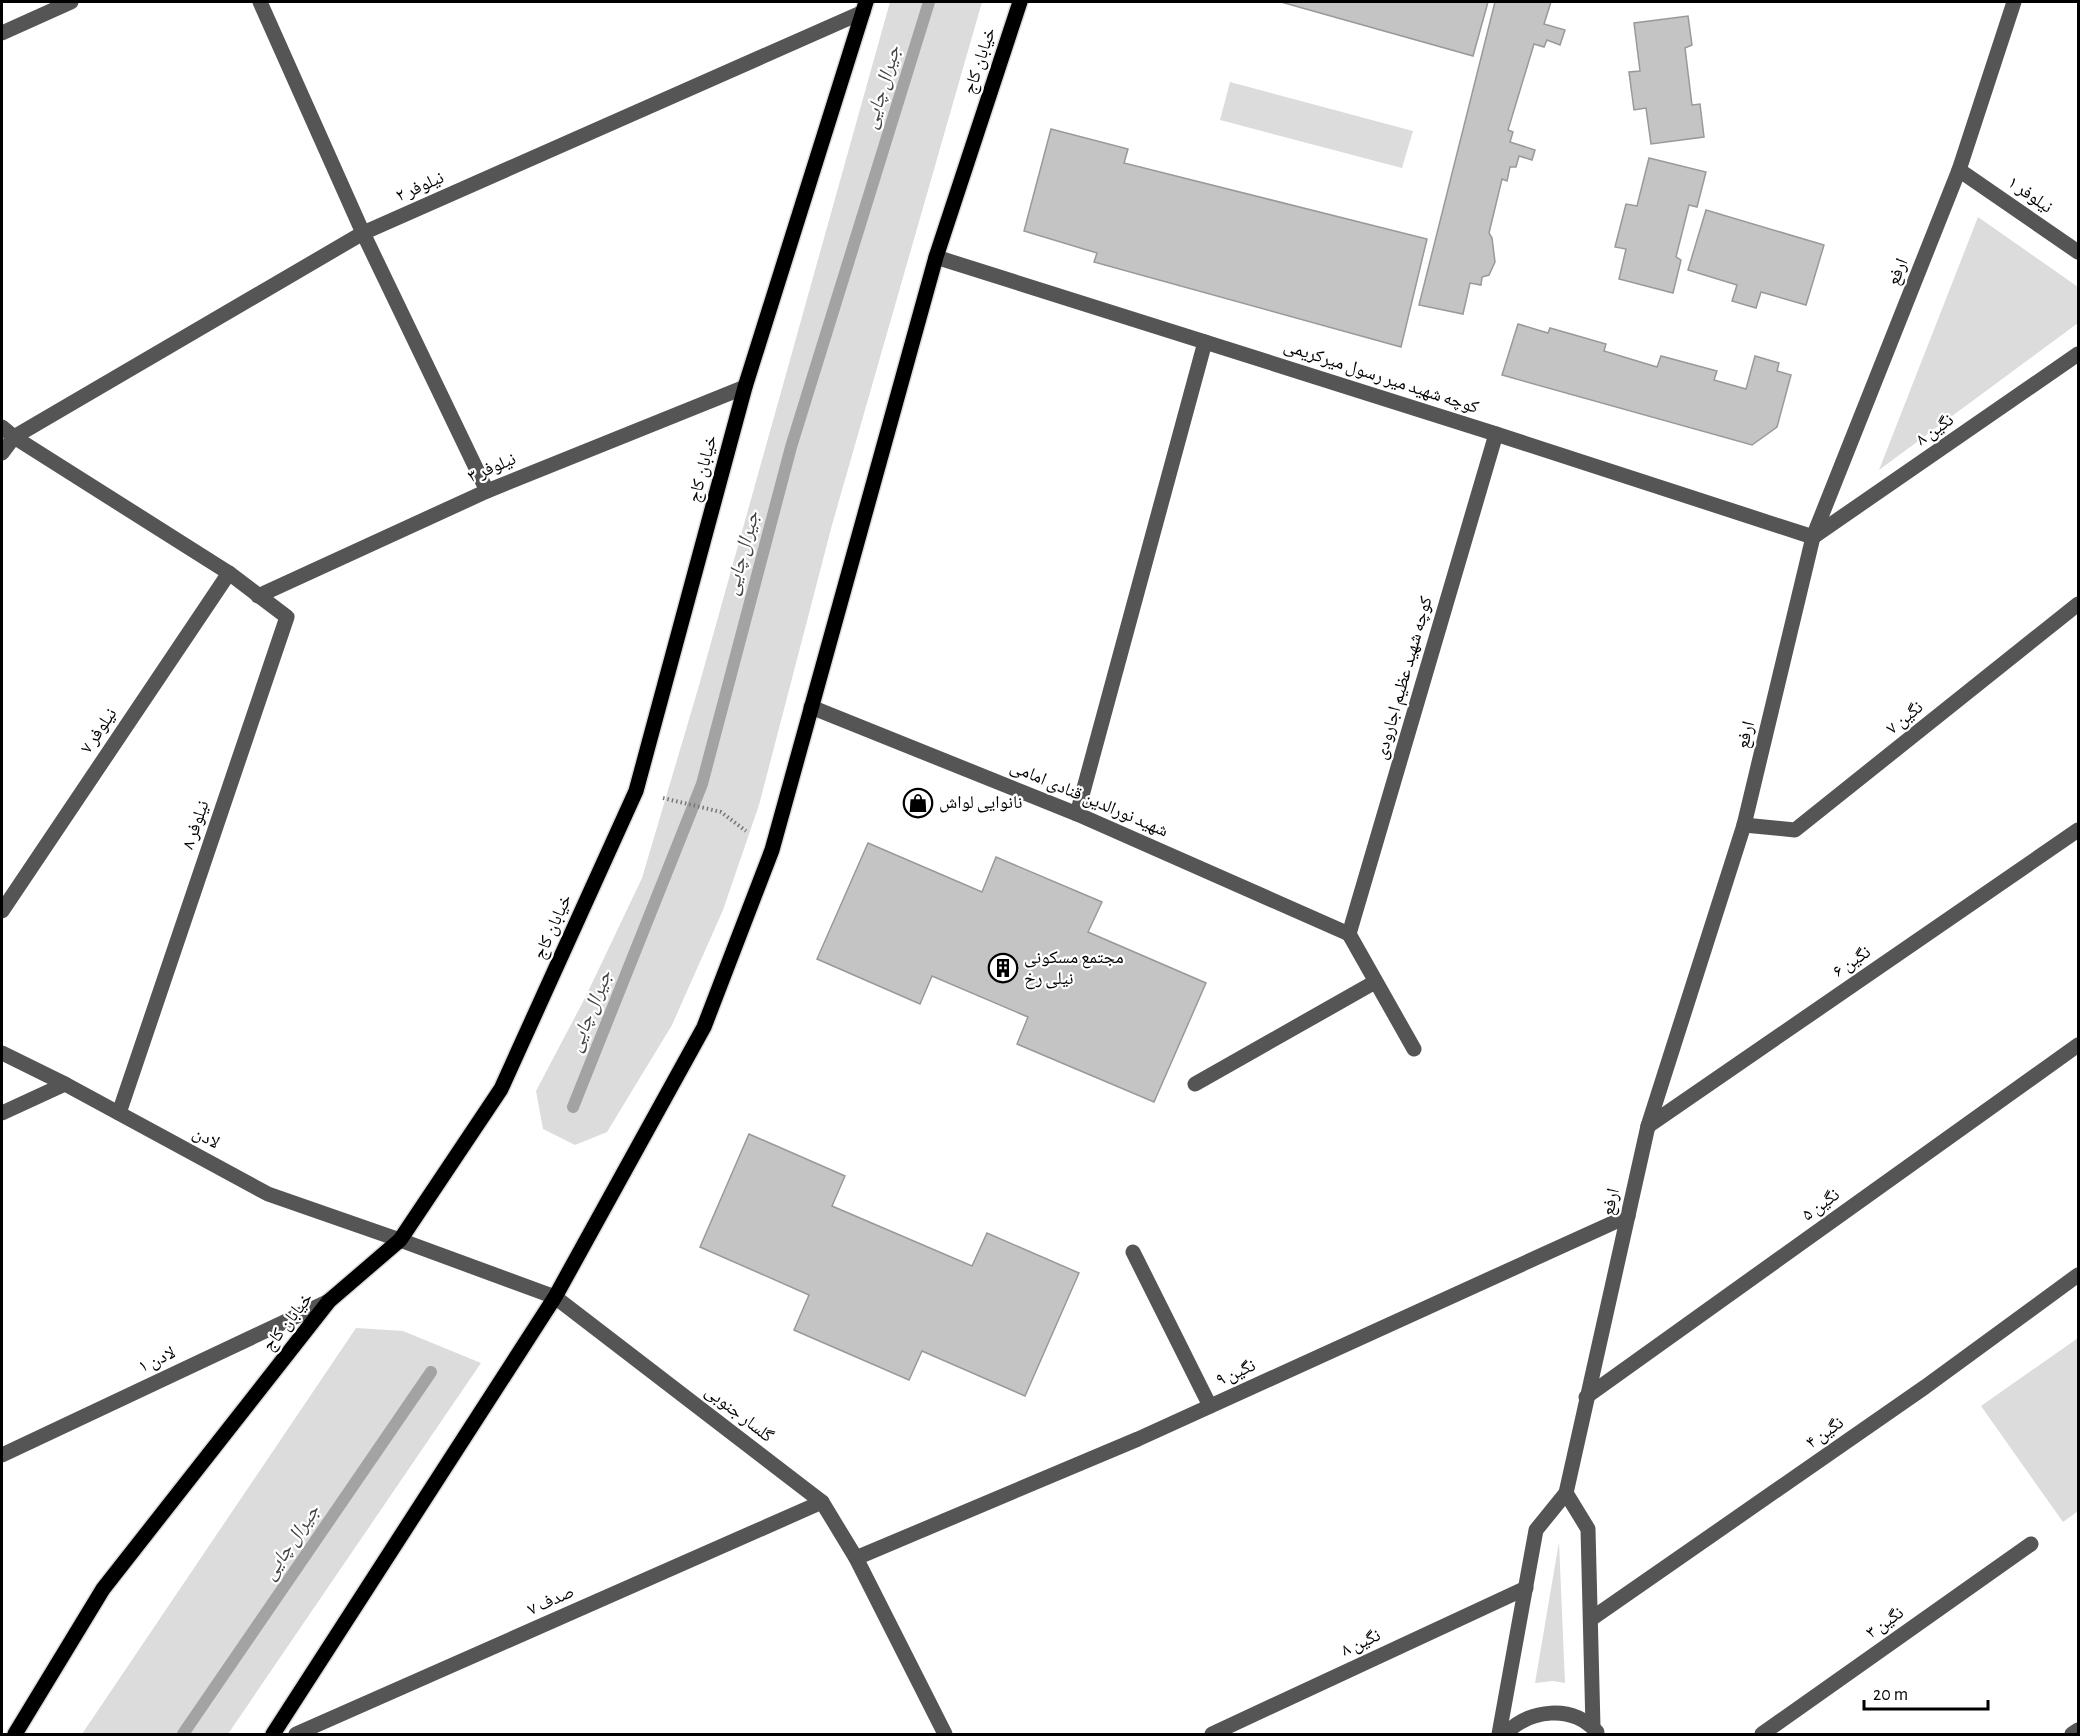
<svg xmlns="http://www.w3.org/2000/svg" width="2080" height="1736" font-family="'Alegreya Sans','Noto Naskh Arabic',sans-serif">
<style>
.green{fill:#dcdcdc}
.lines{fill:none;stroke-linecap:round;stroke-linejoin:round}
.stream{stroke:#a3a3a3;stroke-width:12}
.building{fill:#c4c4c4;stroke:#999;stroke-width:1.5}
.major-casing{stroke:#dbdbdb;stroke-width:18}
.path{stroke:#777;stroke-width:4;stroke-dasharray:1.5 3;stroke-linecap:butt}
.minor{stroke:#555;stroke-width:15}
.major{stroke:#000;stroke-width:15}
.labels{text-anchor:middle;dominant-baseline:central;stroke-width:4.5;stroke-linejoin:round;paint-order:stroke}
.street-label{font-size:18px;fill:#000;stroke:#fff}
.poi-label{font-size:18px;fill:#000;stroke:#fff;text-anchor:start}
.water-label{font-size:20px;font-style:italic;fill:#444;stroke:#fff}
</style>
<rect width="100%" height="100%" fill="#fff"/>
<!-- green -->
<g class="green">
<polygon points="890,2 982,2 832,525 759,805 723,910 672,1025 607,1132 575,1145 543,1129 536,1091 586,996 642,878 698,689"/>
<polygon points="1230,82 1413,131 1402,168 1220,120"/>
<polygon points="1978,217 2078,287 2078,323 1879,470"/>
<polygon points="356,1328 403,1331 481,1363 228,1734 82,1734"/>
<polygon points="2078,1338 2078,1511 2063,1522 1981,1406"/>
<polygon points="1559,1542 1565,1683 1553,1681 1535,1683"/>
</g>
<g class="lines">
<!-- stream -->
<g class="stream">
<polyline points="573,1107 702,784 791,447 929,2"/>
<polyline points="183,1734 431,1372"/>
</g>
</g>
<!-- building -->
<g class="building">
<polygon points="1281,2 1488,2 1473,56"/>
<polygon points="1495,2 1551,2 1544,24 1565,30 1560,45 1547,40 1544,47 1534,44 1508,130 1513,132 1510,142 1535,150 1532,160 1519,156 1516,167 1510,167 1507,181 1502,179 1489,233 1492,238 1495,262 1489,275 1482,277 1481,285 1470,283 1463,314 1419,305"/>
<polygon points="1688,16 1692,45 1685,48 1692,105 1700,104 1704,137 1651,144 1646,108 1634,110 1629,72 1640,71 1634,23"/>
<polygon points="1051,129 1128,149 1124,163 1427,239 1401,347 1094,262 1097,253 1024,231"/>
<polygon points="1649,158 1706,172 1697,207 1689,205 1676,257 1681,260 1673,293 1619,279 1626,249 1615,247 1626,204 1637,206"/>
<polygon points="1706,210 1824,245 1806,305 1761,292 1756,308 1732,301 1737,285 1688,270"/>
<polygon points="1518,324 1548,333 1550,328 1606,344 1604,351 1657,367 1661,356 1717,371 1714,380 1746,389 1755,356 1779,363 1777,371 1791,375 1777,427 1752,445 1502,375"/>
<polygon points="868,843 982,892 996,857 1102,902 1088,932 1206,983 1154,1102 1017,1044 1028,1017 932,976 920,1004 817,959"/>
<polygon points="749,1134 845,1176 832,1206 972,1266 987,1233 1079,1273 1025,1396 922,1351 909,1380 794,1330 809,1295 700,1247"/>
</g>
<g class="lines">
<!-- major casing -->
<g class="major-casing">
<g id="major">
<polyline points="15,1734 103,1589 329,1301 400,1240 501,1089 636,791 745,387 866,2"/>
<polyline points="273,1734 555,1297 704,1027 772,850 936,257 1020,2"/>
</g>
</g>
<!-- path -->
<polyline class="path" points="663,798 721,812 746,831"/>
<!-- minor -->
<g class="minor">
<polyline points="260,2 363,233 487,491"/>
<polyline points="2,33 71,2"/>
<polyline points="1959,170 2078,252"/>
<polyline points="936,257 1496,434 1813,537 2078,354"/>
<polyline points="2,427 14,437 229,573 287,617 119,1113"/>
<polyline points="2,453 14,437 363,233 863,12"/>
<polyline points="258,596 487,491 745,387"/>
<polyline points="811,707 1077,814 1349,934"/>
<polyline points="1077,814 1205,342"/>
<polyline points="1744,825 1795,830 2078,604"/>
<polyline points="2,911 229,573"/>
<polyline points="1349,934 1496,434"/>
<polyline points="1349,934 1414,1049"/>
<polyline points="2,1053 65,1084 268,1194 400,1240 555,1297 822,1502 856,1558 945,1734"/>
<polyline points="1195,1084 1375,982"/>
<polyline points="2,1113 65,1084"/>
<polyline points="1648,1126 2078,830"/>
<polyline points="1133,1252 1210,1406"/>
<polyline points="1586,1397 2078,1045"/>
<polyline points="2,1455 329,1301"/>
<polyline points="1566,1493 1588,1529 1593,1727"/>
<polyline points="856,1558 1138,1439 1628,1216"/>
<polyline points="1591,1619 1925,1387 2078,1275"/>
<polyline points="296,1734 822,1502"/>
<polyline points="1212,1734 1526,1588"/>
<polyline points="1499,1734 1536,1530 1566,1493 1648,1126 1744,825 1813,537 1959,170 2014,2"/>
<path d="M1505,1734C1530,1709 1572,1704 1597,1732"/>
<polyline points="1762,1734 2031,1544"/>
<polyline points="2072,1734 2078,1730"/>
</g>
<!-- major -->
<use href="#major" class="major"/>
</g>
<!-- icons -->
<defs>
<g id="shop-ring" transform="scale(1.5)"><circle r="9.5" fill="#fff" stroke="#000" stroke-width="1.5"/><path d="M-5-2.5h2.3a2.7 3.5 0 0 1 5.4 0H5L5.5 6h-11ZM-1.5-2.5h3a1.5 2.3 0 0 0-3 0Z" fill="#000"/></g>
<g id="building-ring" transform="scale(1.5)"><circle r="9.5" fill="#fff" stroke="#000" stroke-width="1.5"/><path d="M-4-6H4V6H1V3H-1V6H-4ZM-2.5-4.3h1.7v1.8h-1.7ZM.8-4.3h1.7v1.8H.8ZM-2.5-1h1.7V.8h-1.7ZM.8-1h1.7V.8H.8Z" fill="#000"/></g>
</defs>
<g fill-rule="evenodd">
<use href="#shop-ring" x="918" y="803"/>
<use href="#building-ring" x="1003" y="968"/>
</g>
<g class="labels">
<!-- street labels -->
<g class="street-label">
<text transform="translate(980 61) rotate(-72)">خیابان کاج</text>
<text transform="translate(420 187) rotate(-24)">نیلوفر ۲</text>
<text transform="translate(2030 195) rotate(35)">نیلوفر ۱</text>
<text transform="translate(1898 272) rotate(-68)">ارفع</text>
<text transform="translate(1381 377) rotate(18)">کوچه شهید میر رسول میرکریمی</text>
<text transform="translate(1935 430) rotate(-35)">نگین ۸</text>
<text transform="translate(492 468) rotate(-23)">نیلوفر ۳</text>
<text transform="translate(703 469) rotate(-75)">خیابان کاج</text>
<text transform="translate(1404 678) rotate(-74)">کوچه شهید عظیم اجارودی</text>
<text transform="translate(1905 718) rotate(-39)">نگین ۷</text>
<text transform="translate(99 731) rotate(-56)">نیلوفر ۷</text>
<text transform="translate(1746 735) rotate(-76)">ارفع</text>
<text transform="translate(1089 799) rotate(23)">شهید نورالدین قنادی امامی</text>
<text transform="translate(196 825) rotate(-71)">نیلوفر ۸</text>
<text transform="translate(553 927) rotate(-66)">خیابان کاج</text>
<text transform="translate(1852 962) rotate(-34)">نگین ۶</text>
<text transform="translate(206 1138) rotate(28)">لادن</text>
<text transform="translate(1611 1202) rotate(-77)">ارفع</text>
<text transform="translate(1821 1205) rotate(-36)">نگین ۵</text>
<text transform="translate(288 1322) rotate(-52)">خیابان کاج</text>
<text transform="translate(157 1360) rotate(-25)">لادن ۱</text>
<text transform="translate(1236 1373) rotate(-24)">نگین ۹</text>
<text transform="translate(739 1414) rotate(38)">گلسار جنوبی</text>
<text transform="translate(1825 1433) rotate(-35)">نگین ۴</text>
<text transform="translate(551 1601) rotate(-24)">صدف ۷</text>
<text transform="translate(1885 1623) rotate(-35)">نگین ۳</text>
<text transform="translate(1361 1643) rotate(-25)">نگین ۸</text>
</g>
<!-- poi labels -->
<g class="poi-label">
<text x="939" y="803">نانوایی لواش</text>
<text x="1024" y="958">مجتمع مسکونی<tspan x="1024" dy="21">نیلی رخ</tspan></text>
</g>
<!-- water labels -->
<g class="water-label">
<text transform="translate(882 87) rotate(-73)">جیرال چایی</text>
<text transform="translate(742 553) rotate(-75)">جیرال چایی</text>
<text transform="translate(590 1011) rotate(-68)">جیرال چایی</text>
<text transform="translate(291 1542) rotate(-56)">جیرال چایی</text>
</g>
</g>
<!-- border -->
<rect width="2080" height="1736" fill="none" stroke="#000000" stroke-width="6"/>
<!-- scale -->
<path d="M1864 1700v9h124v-9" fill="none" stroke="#000000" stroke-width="3"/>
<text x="1873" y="1700" font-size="18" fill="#000000" stroke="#ffffff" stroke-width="4.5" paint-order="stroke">20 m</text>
</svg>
